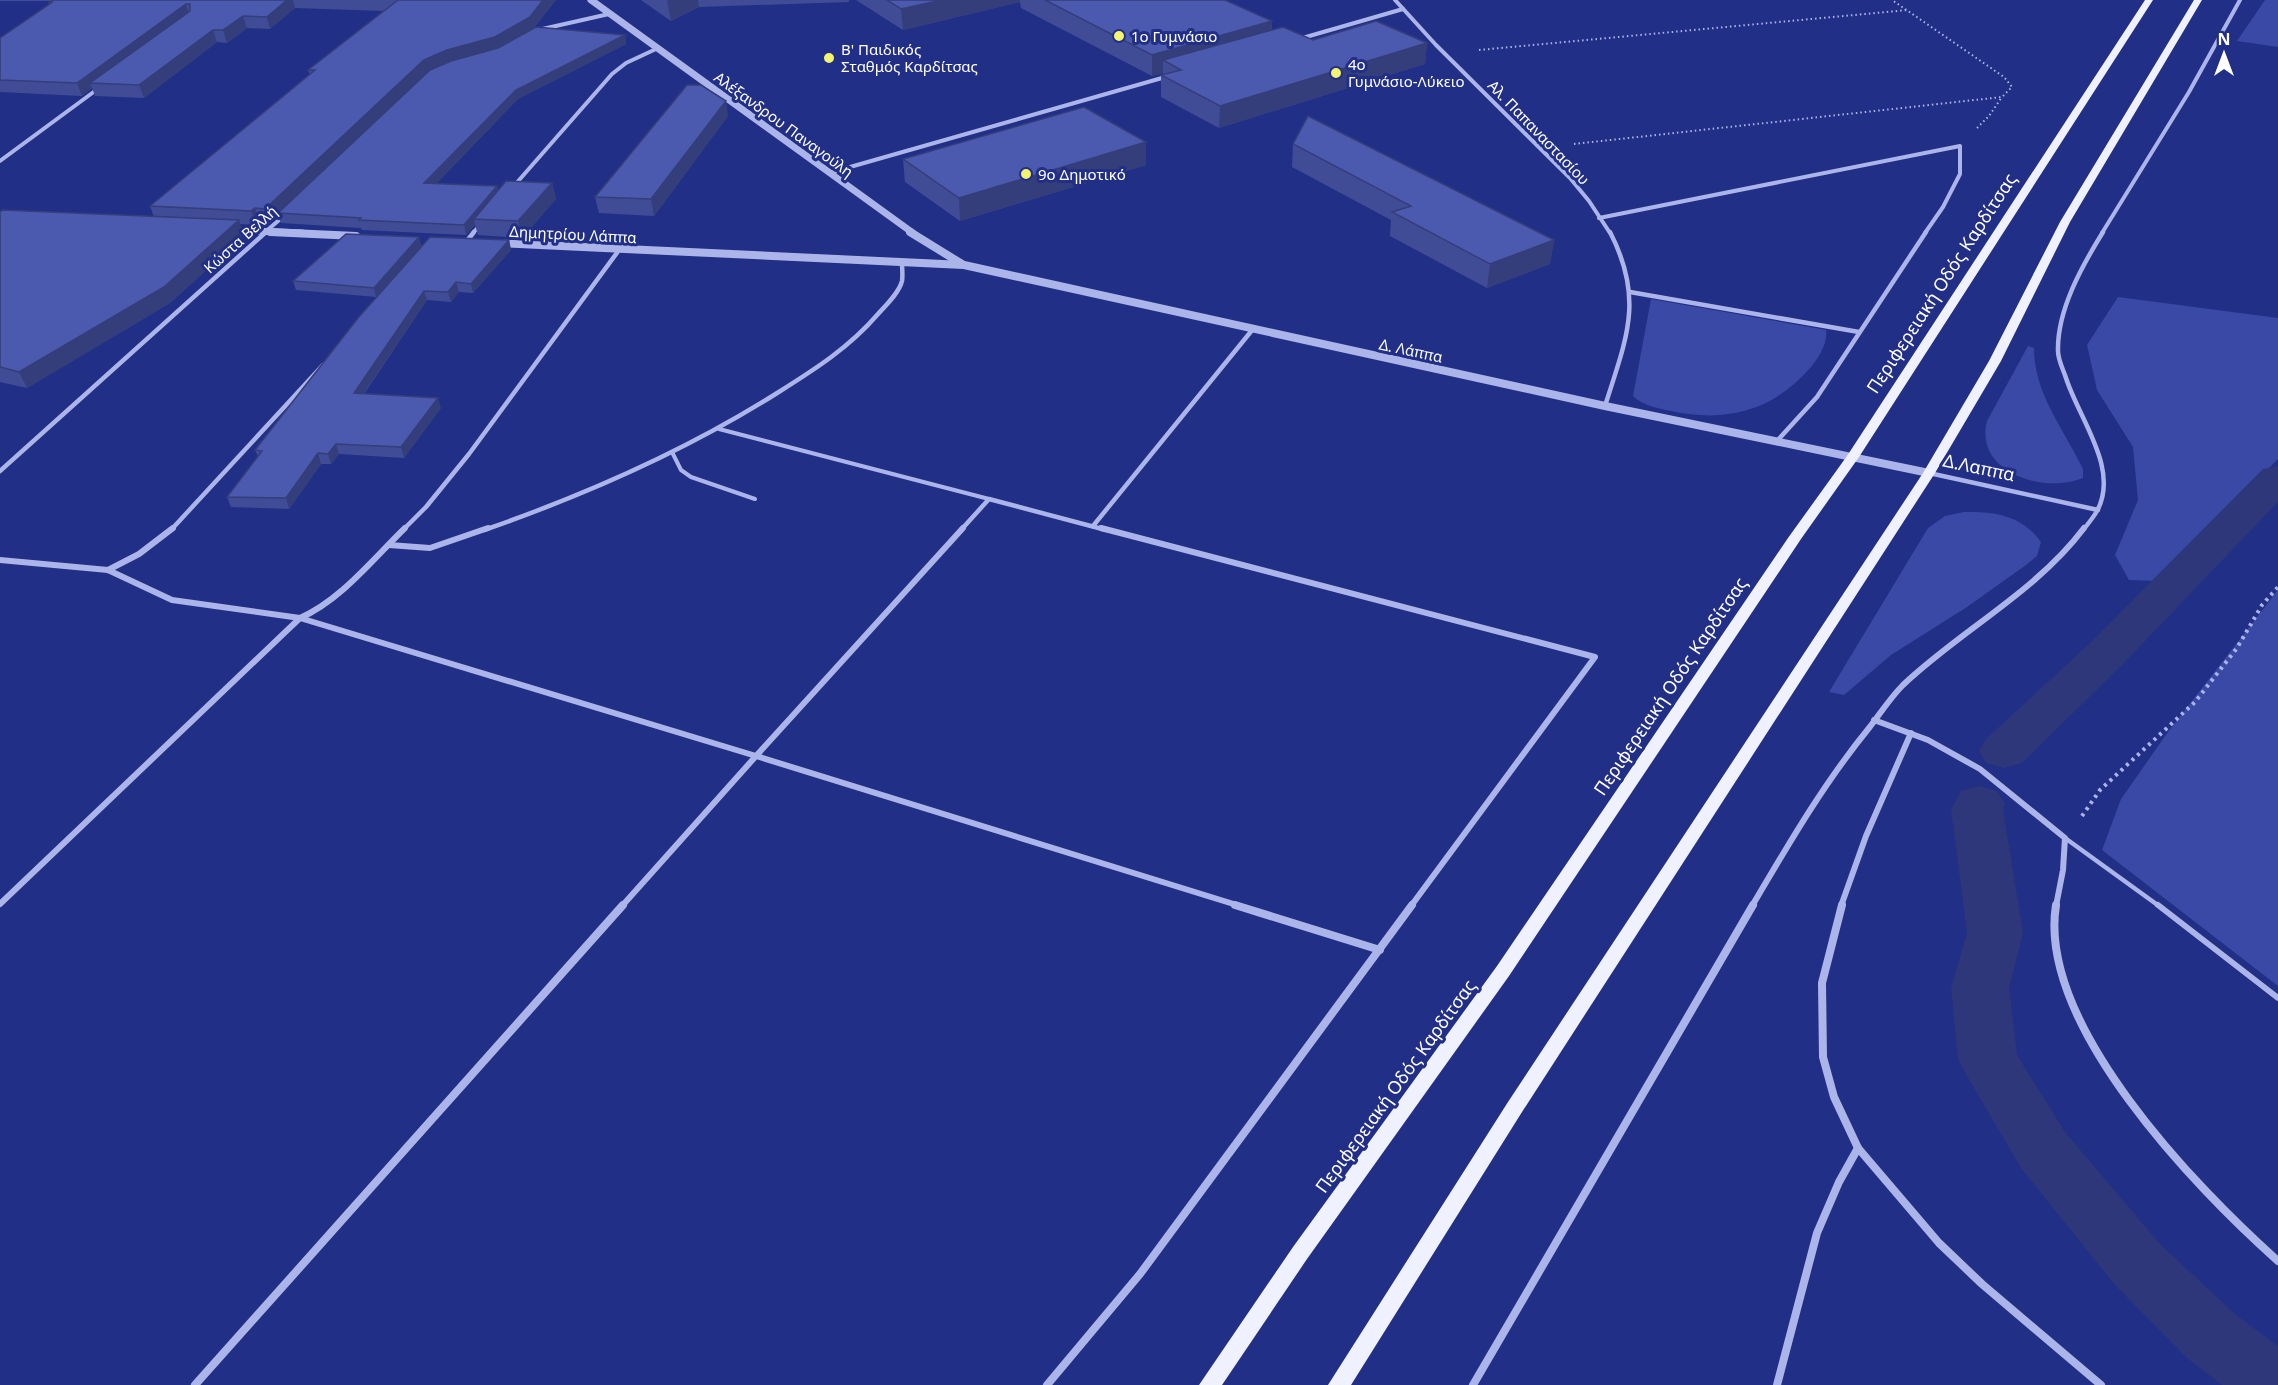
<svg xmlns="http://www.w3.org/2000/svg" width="2278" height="1385" font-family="'Noto Sans',sans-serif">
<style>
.green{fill:#3949a5}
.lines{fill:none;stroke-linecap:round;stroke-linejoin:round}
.canal{fill:#2e3779;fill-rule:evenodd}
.path-far1{stroke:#acb5e9;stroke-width:2;stroke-dasharray:1.5 3;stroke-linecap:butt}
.path{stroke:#acb5e9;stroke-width:4;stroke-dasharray:3 4.5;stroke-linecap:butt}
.service-far2{stroke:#acb5e9;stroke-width:4}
.service-far1{stroke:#acb5e9;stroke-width:4.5}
.service{stroke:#acb5e9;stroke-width:6}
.minor-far3{stroke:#acb5e9;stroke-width:4}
.minor-far2{stroke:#acb5e9;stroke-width:4.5}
.minor-far1{stroke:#acb5e9;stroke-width:6}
.minor{stroke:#acb5e9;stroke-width:8}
.tertiary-far1{stroke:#acb5e9;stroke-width:7}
.tertiary{stroke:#acb5e9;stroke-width:8}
.primary{fill:#eff1fe;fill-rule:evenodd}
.wall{fill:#404d96}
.shaded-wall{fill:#343e7a}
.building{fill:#4b59ae;stroke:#343e7a;stroke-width:1.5}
.poi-dot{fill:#f3f56e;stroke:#222f86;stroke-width:2}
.labels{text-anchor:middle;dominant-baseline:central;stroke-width:6;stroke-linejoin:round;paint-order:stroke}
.far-poi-label{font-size:15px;fill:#fff;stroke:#222f86;text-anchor:start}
.far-street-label{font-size:15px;fill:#fff;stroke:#222f86}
.street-label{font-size:18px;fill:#fff;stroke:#222f86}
</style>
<rect width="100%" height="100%" fill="#222f86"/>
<!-- green -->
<g class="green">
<polygon points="2265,0 2278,0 2278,47 2237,41"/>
<polygon points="2118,297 2278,318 2278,459 2157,581 2129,580 2115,555 2138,500 2133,447 2097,390 2087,345"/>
<path d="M1651,299L1826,330C1828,343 1819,357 1811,367C1773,411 1727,423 1671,411C1657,408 1644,406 1633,396Z"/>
<path d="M2028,346L2034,348C2034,394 2064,429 2083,469V478C2044,494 1974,473 1987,421Z"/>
<path d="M1964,512C1995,511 2023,516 2041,542L2037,556L2026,565L1967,607L1891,655L1844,695L1829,692L1928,528L1945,516Z"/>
<polygon points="2278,590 2278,986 2102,850 2121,799 2168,732"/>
</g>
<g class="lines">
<!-- canal -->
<g class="canal">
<polygon points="2278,466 2278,502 2123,664 2022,763 2004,768 1986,763 1979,751 1986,739 2089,644 2263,469"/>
<polygon points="1979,786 1997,791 2005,804 2003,809 2023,933 2009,988 2017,1055 2065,1132 2160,1244 2235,1314 2278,1346 2278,1385 2222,1385 2187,1358 2114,1284 2021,1168 1967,1076 1958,1059 1951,988 1967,933 1951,809 1961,791"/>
</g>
<!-- path-far1 -->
<g class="path-far1">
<polyline points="1479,50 1908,10"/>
<polyline points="1977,128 1989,116 2002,97"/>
<polyline points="1574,144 2002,97 2012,87 2004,77 1892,0"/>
</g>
<!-- path -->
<polyline class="path" points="2082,816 2100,790 2195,702 2237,648 2262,605 2278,587"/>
<!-- service-far2 -->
<g class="service-far2">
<polyline points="719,429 989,499"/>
<polyline points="672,452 681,470 691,477 755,499"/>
</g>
<!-- service-far1 -->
<polyline class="service-far1" points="2065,838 2159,906"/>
<!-- service -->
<polyline class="service" points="2158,905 2278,998"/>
<!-- minor-far3 -->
<g class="minor-far3">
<polyline points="1395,0 1436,45 1570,178 1589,201 1610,233"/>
<polyline points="538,30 609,14"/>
<polyline points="1299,39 1403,9"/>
<polyline points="0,161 99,88"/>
<polyline points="829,173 1169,76"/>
<polyline points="513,187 612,74 626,63 656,49"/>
<polyline points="1599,218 1960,146 1960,174 1943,207 1925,233"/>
<polyline points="264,233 285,215"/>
<polyline points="473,233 481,224"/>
<polyline points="2102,233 2189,92 2240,0"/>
</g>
<!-- minor-far2 -->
<g class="minor-far2">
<polyline points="466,242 474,232"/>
<polyline points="1630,292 1859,332"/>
<path d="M1605,406C1626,339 1645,300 1610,232"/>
<polyline points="1777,441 1817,397 1926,232"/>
<polyline points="0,471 266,232"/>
<polyline points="1929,473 2098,510"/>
<polyline points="1093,526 1253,329"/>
<polyline points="171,530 323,365"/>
<polyline points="403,530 426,507 469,454 619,250"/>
<path d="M484,530C585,495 683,452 774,395C812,371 848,349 878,314C886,305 899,293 902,281C903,276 902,269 902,263"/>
<polyline points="961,530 989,499 1106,530"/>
<path d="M2083,530C2088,524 2093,518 2097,511C2120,469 2079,419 2066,378C2063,369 2058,360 2058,351C2057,310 2082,266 2103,232"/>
</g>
<!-- minor-far1 -->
<g class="minor-far1">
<polyline points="1101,528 1595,657 1411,906"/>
<polyline points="389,545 430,548 488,528"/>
<path d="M0,560L108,570L172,600L300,618C341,600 373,559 405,528"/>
<polyline points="108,570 139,554 173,528"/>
<polyline points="1874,720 1928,740 1980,769 2065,838 2063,870 2056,906"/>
<polyline points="0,904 300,618 756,756 963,528"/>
<polyline points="622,906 756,756 1240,906"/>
<path d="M1752,906C1788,845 1824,783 1869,728C1880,714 1890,698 1903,685C1961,630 2036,592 2084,528"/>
<polyline points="1841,906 1866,836 1911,733"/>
</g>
<!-- minor -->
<g class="minor">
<polyline points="1235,905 1380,950"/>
<polyline points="1842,905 1822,983 1823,1057 1834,1097 1858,1148 1939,1243 1982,1284 2101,1385"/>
<path d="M2056,905C2037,1024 2196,1188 2278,1261"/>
<polyline points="195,1385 623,905"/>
<polyline points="1047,1385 1140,1274 1412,905"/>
<polyline points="1473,1385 1753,905"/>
<polyline points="1777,1385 1817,1233 1839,1182 1858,1148"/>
</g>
<!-- tertiary-far1 -->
<g class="tertiary-far1">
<polyline points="591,0 913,233"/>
<polyline points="228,230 302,233"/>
</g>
<!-- tertiary -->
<g class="tertiary">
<polyline points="270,232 356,236"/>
<polyline points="910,232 962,264"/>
<polyline points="498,243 964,265 1605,406 1929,473"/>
</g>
<!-- primary -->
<g class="primary">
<polygon points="2145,0 2153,0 1859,457 1801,539 1509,976 1307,1259 1222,1385 1199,1385 1293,1247 1497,966 1788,538 1847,456"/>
<polygon points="2194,0 2202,0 2070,222 2001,361 1935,473 1522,1112 1351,1385 1328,1385 1508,1102 1923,473 1989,361 2060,222"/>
</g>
</g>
<!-- wall -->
<g class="wall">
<polygon points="0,0 556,0 533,29 625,35 626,44 518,99 436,184 497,186 498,190 552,183 556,199 522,238 478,235 475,225 466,235 362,230 361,228 281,223 278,215 270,223 260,222 256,225 240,224 244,236 170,303 27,388 0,382 0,212 154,217 150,206 310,75 308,70 384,11 295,8 270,29 247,28 227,43 217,42 144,98 95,96 92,88 82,96 0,92 0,38 49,5 48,3 53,1 0,1"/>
<polygon points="641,0 849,0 849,2 699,7 671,21"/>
<polygon points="856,0 1225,0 1272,21 1272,30 1313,40 1427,43 1425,64 1219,128 1161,97 1161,75 1163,75 1163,73 1152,76 1021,8 1020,2 903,30"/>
<polygon points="728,116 654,216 599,213 595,197"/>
<polygon points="1146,142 1146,165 960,221 905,182 903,159"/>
<polygon points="1293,144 1554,240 1550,264 1487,288 1390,236 1391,220 1292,167"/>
<polygon points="419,237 421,246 376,297 296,290 293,281"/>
<polygon points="509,240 511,250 473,293 459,292 451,302 427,300 364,394 441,408 404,458 339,454 331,464 321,464 289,509 231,507 227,497 258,456 255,450 358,318"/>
</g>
<!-- shaded-wall -->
<g class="shaded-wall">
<polygon points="287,0 293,0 295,8 270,29 267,17"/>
<polygon points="543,0 556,0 532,30 278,213 278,215 270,223 265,209 424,60"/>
<polygon points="669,0 698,0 699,7 671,21 667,1"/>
<polygon points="942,0 1020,0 1020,2 903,30 901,9"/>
<polygon points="186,4 190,17 90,83 92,88 82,96 77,83"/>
<polygon points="243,16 247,28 227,43 223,30"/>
<polygon points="1272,21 1271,42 1163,60 1163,73 1152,76 1152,55"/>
<polygon points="213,30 217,42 144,98 139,85"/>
<polygon points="625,35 626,44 518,99 427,193 424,183 516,90"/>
<polygon points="1427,43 1425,64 1219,128 1220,106"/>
<polygon points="726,101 728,116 654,216 651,199"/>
<polygon points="1146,142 1146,165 960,221 959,198"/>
<polygon points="552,183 556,199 522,238 518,221"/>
<polygon points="497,186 500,196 474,219 475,225 466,235 464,225"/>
<polygon points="255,208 260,222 256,225 251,211"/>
<polygon points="239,220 244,236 170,303 27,388 19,372"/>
<polygon points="419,237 421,246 376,297 374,288"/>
<polygon points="509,240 511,250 473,293 471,284"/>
<polygon points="1554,240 1550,264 1487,288 1490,264"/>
<polygon points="456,282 459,292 451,302 448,292"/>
<polygon points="424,291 427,300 357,403 354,393"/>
<polygon points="438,398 441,408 404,458 401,447"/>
<polygon points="336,444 339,454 331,464 328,454"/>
<polygon points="318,453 321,464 289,509 286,498"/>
</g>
<!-- building -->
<g class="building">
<polygon points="54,0 287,0 267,17 243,16 223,30 213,30 139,85 90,83 190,11 190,4 186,4 77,83 0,80 0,38 51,3 48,3"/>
<polygon points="398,0 543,0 530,17 495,37 447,50 424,60 265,209 255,208 251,211 150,206 315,70 308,70"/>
<polygon points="887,0 942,0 901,9"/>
<polygon points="1045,0 1225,0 1272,21 1152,55"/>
<polygon points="1376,21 1427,43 1220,106 1161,75 1181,70 1163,60 1283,27 1313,40"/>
<polygon points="536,27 625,35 516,90 424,183 497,186 464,225 359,220 361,218 278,213 430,70 451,61 498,48"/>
<polygon points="687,85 701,85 726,101 651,199 595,197"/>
<polygon points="1084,107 1146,142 959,198 903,159"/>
<polygon points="1308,116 1554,240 1490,264 1392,212 1411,206 1293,144"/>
<polygon points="506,181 552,183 518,221 474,219"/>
<polygon points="3,210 239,220 164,287 19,372 0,367 0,212"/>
<polygon points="346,234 419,237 374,288 293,281"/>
<polygon points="430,237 509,240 471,284 456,282 448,292 424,291 354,393 438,398 401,447 336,444 328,454 318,453 286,498 227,497 262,451 255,450 358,318"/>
</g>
<!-- markers -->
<g class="poi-dot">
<circle cx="1119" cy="36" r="6"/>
<circle cx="829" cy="58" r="6"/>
<circle cx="1336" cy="73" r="6"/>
<circle cx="1026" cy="174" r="6"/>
</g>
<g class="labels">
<!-- far-poi labels -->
<g class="far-poi-label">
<text x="1131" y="36">1ο Γυμνάσιο</text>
<text x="841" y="49">Β' Παιδικός<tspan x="841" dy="17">Σταθμός Καρδίτσας</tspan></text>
<text x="1348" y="64">4ο<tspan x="1348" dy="17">Γυμνάσιο-Λύκειο</tspan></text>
<text x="1038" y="174">9ο Δημοτικό</text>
</g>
<!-- far-street labels -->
<g class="far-street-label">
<text transform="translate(784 124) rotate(36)">Αλέξανδρου Παναγούλη</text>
<text transform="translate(1539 132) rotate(46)">Αλ. Παπαναστασίου</text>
<text transform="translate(573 234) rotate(3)">Δημητρίου Λάππα</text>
<text transform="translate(240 239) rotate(-42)">Κώστα Βελλή</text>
<text transform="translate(1411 350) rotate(12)">Δ. Λάππα</text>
</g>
<!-- street labels -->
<g class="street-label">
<text transform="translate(1941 283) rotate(-57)">Περιφερειακή Οδός Καρδίτσας</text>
<text transform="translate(1979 467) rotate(12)">Δ.Λαππα</text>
<text transform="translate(1670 686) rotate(-56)">Περιφερειακή Οδός Καρδίτσας</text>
<text transform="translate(1395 1086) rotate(-54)">Περιφερειακή Οδός Καρδίτσας</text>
</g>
</g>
<!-- north arrow -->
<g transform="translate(2224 54)" stroke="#222f86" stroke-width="4.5" paint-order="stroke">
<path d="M0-4.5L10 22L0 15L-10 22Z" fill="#ffffff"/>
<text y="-9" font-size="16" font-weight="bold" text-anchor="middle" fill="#ffffff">N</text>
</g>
</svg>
